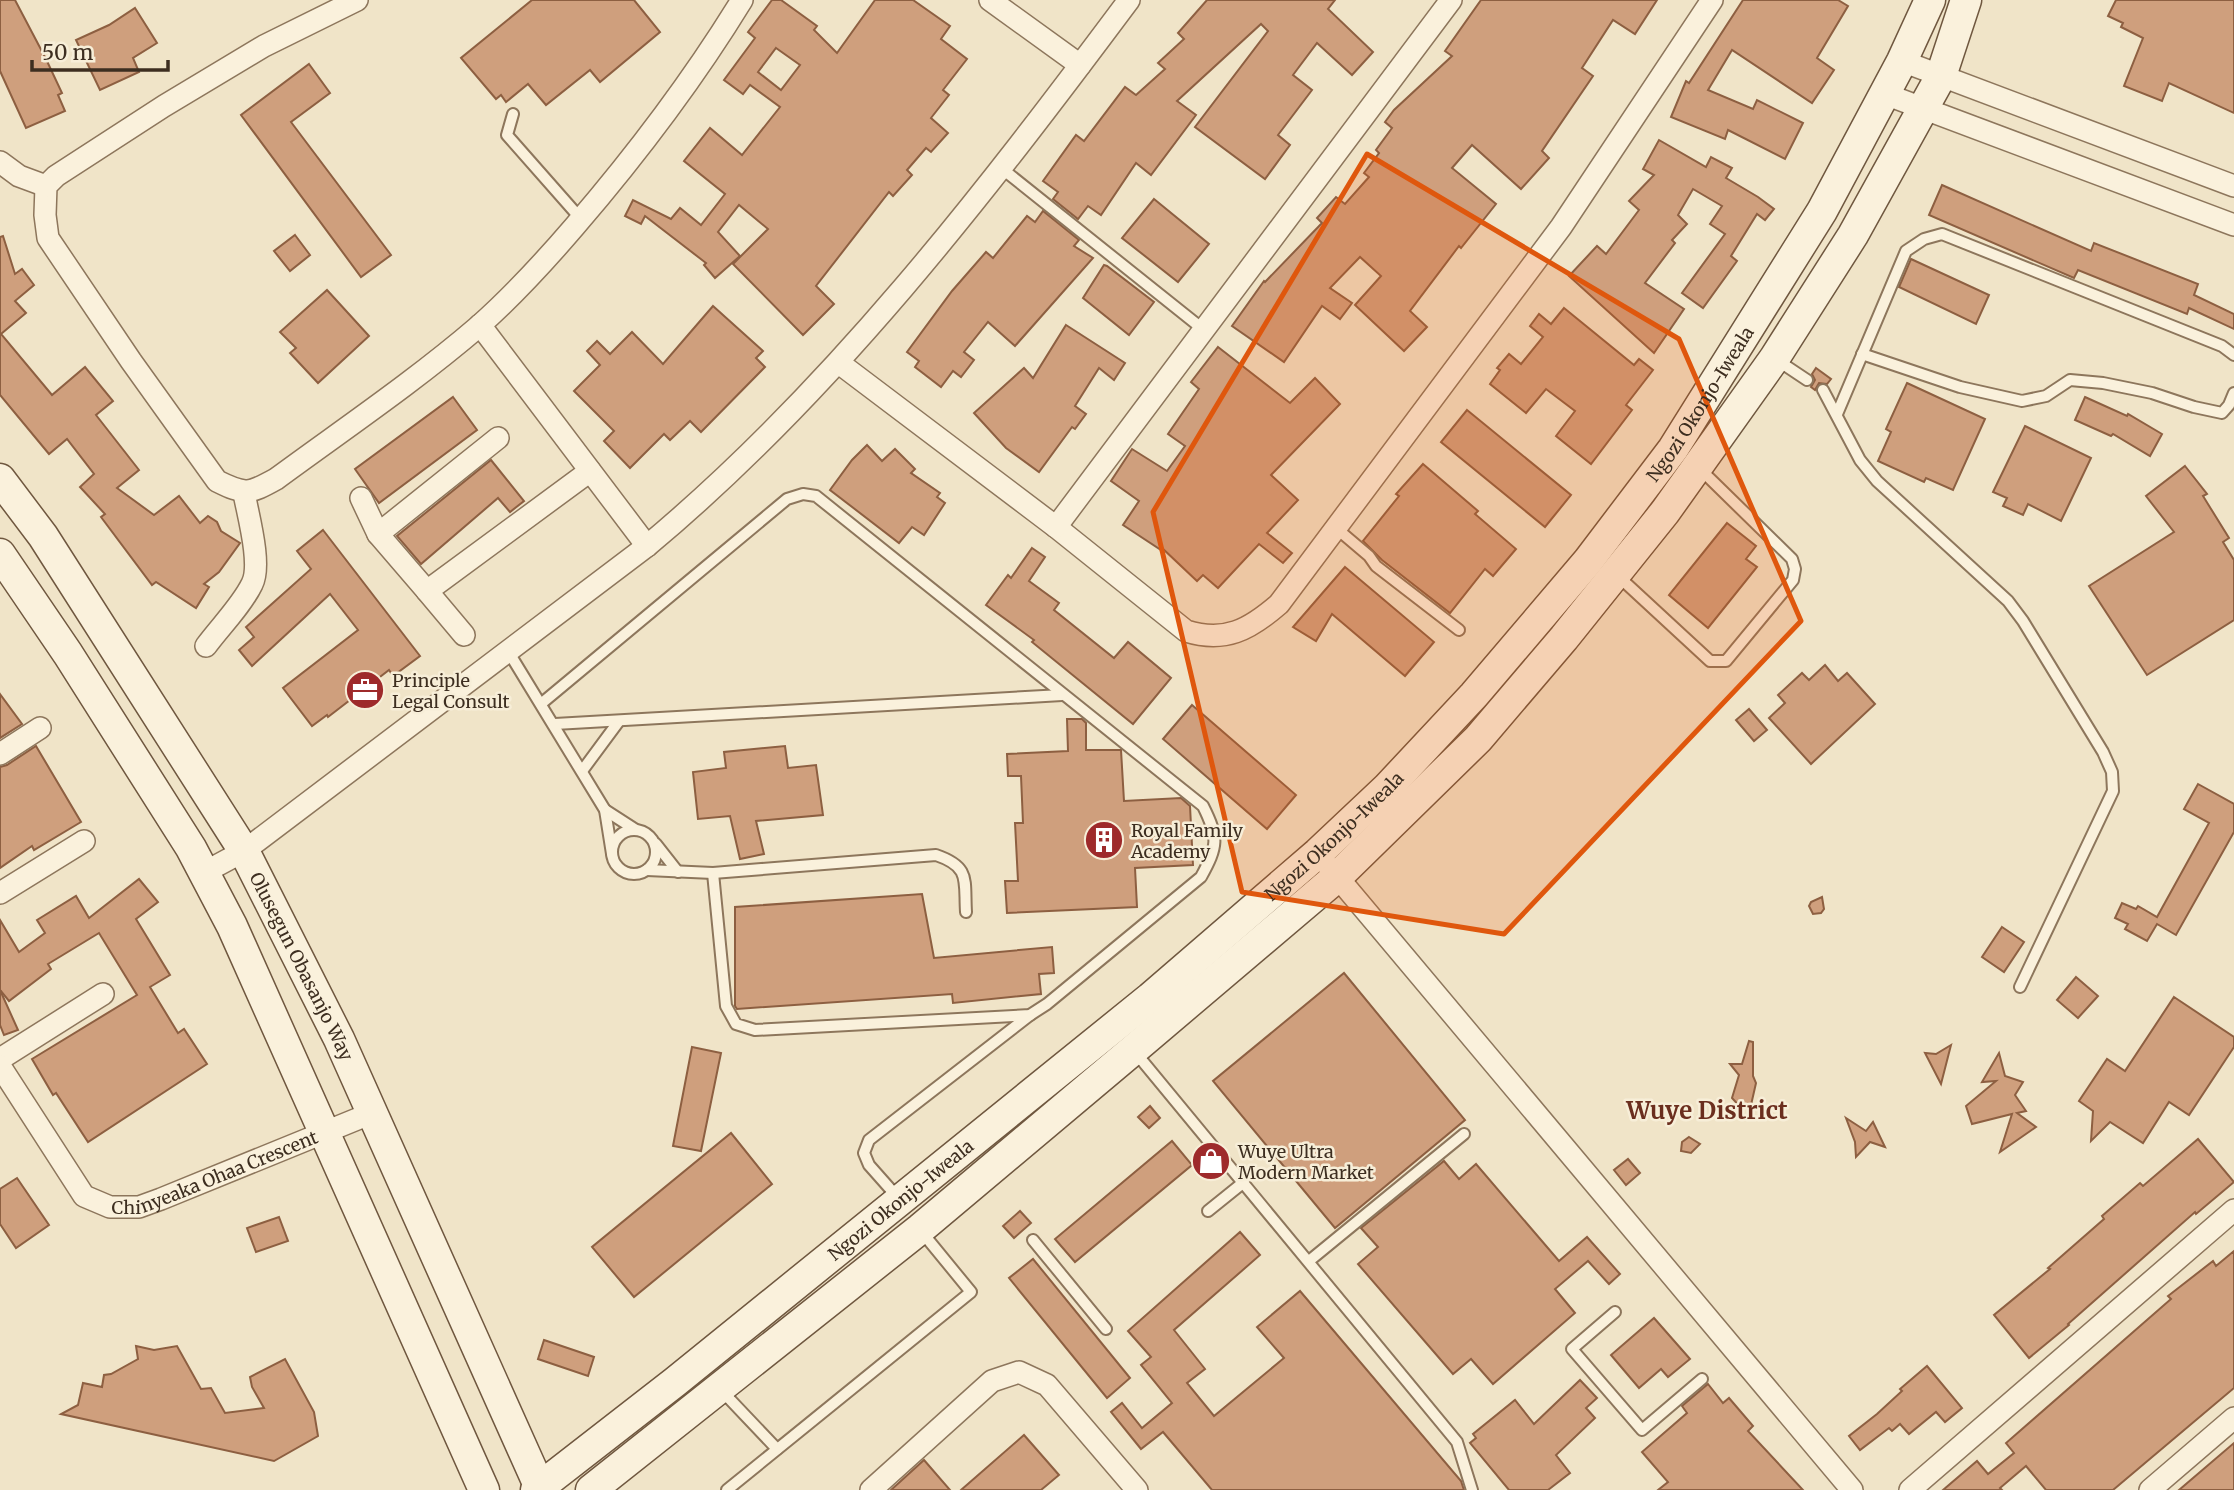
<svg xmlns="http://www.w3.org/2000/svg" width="2234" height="1490" font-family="Merriweather,serif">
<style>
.building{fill:#cf9f7d;stroke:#8d5f41;stroke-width:2;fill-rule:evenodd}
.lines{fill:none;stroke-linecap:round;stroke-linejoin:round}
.lane-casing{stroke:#8d765c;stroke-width:14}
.street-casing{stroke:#8d765c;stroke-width:24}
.secondary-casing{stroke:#6f573f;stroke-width:33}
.lane{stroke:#faf1dc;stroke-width:10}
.street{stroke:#faf1dc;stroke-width:21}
.secondary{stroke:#faf1dc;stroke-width:30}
.marked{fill:#df570d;fill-opacity:0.2;stroke:#df570d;stroke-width:5;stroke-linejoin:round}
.labels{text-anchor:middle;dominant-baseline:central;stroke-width:5;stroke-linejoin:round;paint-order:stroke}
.street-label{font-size:18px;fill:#3d2e20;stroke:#f7eed8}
.poi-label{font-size:18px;fill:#3d2e20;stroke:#f7eed8;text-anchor:start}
.district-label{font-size:24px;font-weight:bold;fill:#6b2e1e;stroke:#f7eed8}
</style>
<rect width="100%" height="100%" fill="#f0e4c8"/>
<!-- building -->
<g class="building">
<polygon points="0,0 15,0 46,59 62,93 58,95 65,111 26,128 0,71"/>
<polygon points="532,0 634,0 660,32 600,82 590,70 546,105 528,84 506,102 501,95 496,99 461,58"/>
<path d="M772,0H781L817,26L814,30L837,53L875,0H913L950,26L941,39L967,59L943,90L949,95L931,118L948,133L931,152L926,148L907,170L912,175L893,196L889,192L816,286L834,304L803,335L733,264L768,229L739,205L718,232L740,256L715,278L704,265L706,263L645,216L641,224L625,216L633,200L671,219L680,208L701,225L725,194L684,161L710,128L742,155L780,107L750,85L743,94L724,80L755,38L748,32ZM776,48L800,65L781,90L758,72Z"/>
<polygon points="1207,0 1335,0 1328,9 1373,52 1352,75 1317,43 1293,75 1312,90 1278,135 1290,145 1265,179 1195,127 1268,31 1261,24 1177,101 1196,115 1151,175 1136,163 1101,215 1088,206 1078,219 1053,199 1058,192 1043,181 1076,135 1084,141 1125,87 1136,95 1165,69 1158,63 1184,39 1178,33"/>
<polygon points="1481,0 1657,0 1635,34 1613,20 1582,68 1593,76 1542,151 1549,158 1521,189 1472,145 1452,168 1496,204 1461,248 1459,246 1410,311 1427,327 1404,351 1355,305 1381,276 1360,257 1330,288 1352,303 1340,319 1322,306 1284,362 1232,326 1264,281 1265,282 1322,223 1317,218 1336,197 1345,204 1369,177 1364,173 1379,153 1376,150 1392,128 1385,122 1394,110 1452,56 1445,51"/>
<polygon points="1743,0 1838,0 1848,6 1817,58 1834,70 1812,103 1732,50 1708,90 1753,109 1757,100 1803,123 1785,159 1728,130 1725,139 1671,117 1686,81 1689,83"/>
<polygon points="2116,0 2234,0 2234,113 2169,83 2162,101 2124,86 2143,38 2121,27 2123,23 2108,16"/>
<polygon points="135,8 157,43 133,58 139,72 100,90 76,40 109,25"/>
<polygon points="309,64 330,93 291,122 391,255 361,277 241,115"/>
<polygon points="1659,140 1706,167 1711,157 1732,168 1726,178 1758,197 1774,209 1765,220 1757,214 1731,256 1737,261 1703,308 1682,293 1725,234 1710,224 1722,206 1693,189 1678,215 1687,224 1672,240 1675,243 1645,283 1684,309 1654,353 1569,276 1597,246 1606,254 1639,210 1629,201 1654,175 1643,169"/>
<polygon points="1942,185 2091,251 2094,243 2198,284 2194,295 2234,314 2234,329 2189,308 2187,314 2078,270 2074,278 1929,215"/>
<polygon points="1154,199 1209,244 1178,282 1122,238"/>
<polygon points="1043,211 1079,240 1074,246 1093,258 1015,346 988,322 964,352 974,360 961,377 953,371 941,387 915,367 919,361 907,352 952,291 986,252 993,258 1027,216 1035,222"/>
<polygon points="295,235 310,255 290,271 274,251"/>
<polygon points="3,236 15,274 22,269 34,285 15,301 26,313 1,334 52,395 85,367 113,401 96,415 139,470 117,488 154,515 179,496 200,523 208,516 217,522 221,531 240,543 219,572 204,584 209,587 196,608 156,582 152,585 101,517 105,514 80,487 94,474 67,439 49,454 0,395 0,237"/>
<polygon points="1911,259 1989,295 1976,324 1899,287"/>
<polygon points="1104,265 1107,266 1154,302 1129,335 1083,298"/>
<polygon points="327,290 369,336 318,383 290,353 296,348 280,332"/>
<polygon points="713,306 763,351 756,358 765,367 701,432 690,421 670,440 664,434 630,468 604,441 614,431 574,391 600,365 587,351 597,341 610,354 632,332 663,364"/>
<polygon points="1564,308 1634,365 1639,359 1653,370 1626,405 1632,410 1591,464 1556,436 1575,411 1546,389 1526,413 1490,384 1500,370 1497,368 1509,354 1521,364 1543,337 1530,326 1539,314 1551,324"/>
<polygon points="1066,325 1125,363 1114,380 1099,368 1075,406 1086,414 1075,429 1072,427 1039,472 1006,448 974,413 1024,368 1033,378"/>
<polygon points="1218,347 1290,403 1315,378 1340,404 1271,475 1298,500 1267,533 1292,553 1283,563 1259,544 1218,588 1203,575 1197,581 1162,548 1161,550 1123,525 1139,501 1111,481 1132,449 1167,471 1185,446 1168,434 1199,389 1191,382"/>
<polygon points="1816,368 1831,379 1827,384 1819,383 1815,390 1811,387 1815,380 1812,374"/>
<polygon points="1907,383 1985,419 1953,490 1926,478 1924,482 1878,461 1891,432 1886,429"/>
<polygon points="453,397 477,430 379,503 355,469"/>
<polygon points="2085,397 2127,416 2128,414 2162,434 2150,456 2113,434 2111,436 2075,420"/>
<polygon points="1467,410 1571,495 1545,527 1441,442"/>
<polygon points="2025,426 2091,458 2061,521 2028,504 2023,515 2003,506 2007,498 1993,492"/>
<polygon points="867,445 882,461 895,449 915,469 911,473 940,493 937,497 945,503 924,535 912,527 899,543 830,490 852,460"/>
<polygon points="491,460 524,501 510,512 498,498 421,564 397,536"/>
<polygon points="1423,464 1478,511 1475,514 1516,549 1493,576 1485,569 1450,613 1382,560 1363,541 1399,496 1396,494"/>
<polygon points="2185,466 2207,494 2203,496 2229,538 2223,542 2234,560 2234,620 2147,675 2089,586 2174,532 2146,496"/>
<polygon points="1727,523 1756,546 1746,559 1757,567 1708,628 1669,595"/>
<polygon points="323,530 420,656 393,676 389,670 328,717 327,715 312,726 283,688 358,630 330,594 252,666 239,650 254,637 246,627 311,569 297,551"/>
<polygon points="1032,548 1045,557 1029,581 1059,603 1054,610 1114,658 1128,642 1171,678 1133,724 1032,642 1034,640 986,605 1008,575 1011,578"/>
<polygon points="1345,567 1434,642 1405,676 1332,614 1316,641 1293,627"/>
<polygon points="1825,665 1838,681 1847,673 1875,704 1811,764 1769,718 1785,703 1778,695 1802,673 1809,680"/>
<polygon points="0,694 22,724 0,738"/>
<polygon points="1192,705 1296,795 1267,829 1163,739"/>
<polygon points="1749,709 1767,730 1754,741 1736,720"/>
<polygon points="1067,719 1082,719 1086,723 1086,750 1121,750 1124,801 1181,798 1190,806 1193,865 1135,868 1137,907 1007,913 1005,881 1018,881 1015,823 1023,823 1021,776 1008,776 1007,754 1068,751"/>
<polygon points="36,746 81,822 34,850 32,846 0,868 0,767 7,765"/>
<polygon points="785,746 788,768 816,765 823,815 756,821 764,854 740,859 730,816 698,819 693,772 726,768 724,752"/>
<polygon points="2198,784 2234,804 2234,832 2176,935 2157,924 2147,941 2125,929 2128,924 2115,918 2122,903 2136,909 2138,906 2157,917 2209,823 2184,809"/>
<polygon points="139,879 158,902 136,919 170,975 150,987 178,1033 184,1029 207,1064 88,1142 56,1093 53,1095 32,1059 137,995 99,933 48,964 51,969 9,1001 0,990 0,920 19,952 45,933 37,920 76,896 89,918"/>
<polygon points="922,894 934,958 1052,947 1054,973 1039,974 1041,994 953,1003 952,994 737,1009 735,1006 735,907"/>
<polygon points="1822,897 1824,909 1821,913 1813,914 1809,906 1811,902"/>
<polygon points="2002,927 2024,942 2004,972 1982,957"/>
<polygon points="1344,973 1465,1120 1335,1228 1213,1081"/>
<polygon points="2076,977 2098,996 2078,1018 2057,1000"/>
<polygon points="0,990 18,1030 4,1035 0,1025"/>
<polygon points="2174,997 2234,1037 2234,1047 2189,1115 2169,1102 2143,1143 2110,1122 2091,1141 2093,1111 2079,1101 2107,1059 2125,1071"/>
<polygon points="1749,1041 1753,1042 1753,1076 1756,1083 1751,1105 1747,1105 1742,1109 1732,1098 1739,1075 1730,1064 1742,1064"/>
<polygon points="1951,1045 1941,1084 1925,1053 1936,1054"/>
<polygon points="692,1047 721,1053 701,1151 673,1146"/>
<polygon points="1999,1053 2005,1076 2023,1082 2015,1095 2026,1111 2017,1113 2036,1127 2000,1152 2012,1114 1972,1124 1966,1106 1996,1081 1982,1082"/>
<polygon points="1150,1106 1160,1118 1149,1128 1138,1117"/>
<polygon points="1846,1118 1866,1131 1873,1122 1885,1147 1870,1142 1856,1157 1855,1142"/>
<polygon points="731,1133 772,1184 634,1297 592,1247"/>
<polygon points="1689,1137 1700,1144 1691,1153 1681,1151 1682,1142"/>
<polygon points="2198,1139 2234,1182 2196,1214 2195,1212 2068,1324 2069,1325 2029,1358 1994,1315 2050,1269 2048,1268 2104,1219 2102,1216 2140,1183 2143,1186"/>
<polygon points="1172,1141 1192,1165 1075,1262 1055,1239"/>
<polygon points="1628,1159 1640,1173 1626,1185 1614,1170"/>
<polygon points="1444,1161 1459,1179 1476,1164 1559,1261 1587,1237 1620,1274 1609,1284 1588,1261 1555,1289 1575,1313 1493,1384 1471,1359 1453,1374 1358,1264 1378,1247 1361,1228"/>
<polygon points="17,1178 49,1225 16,1248 0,1224 0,1189"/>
<polygon points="1020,1211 1031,1223 1014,1238 1003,1226"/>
<polygon points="279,1217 288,1241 256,1252 247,1228"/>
<polygon points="1240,1232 1260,1255 1174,1330 1205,1369 1187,1383 1214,1416 1284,1358 1257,1327 1300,1291 1461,1481 1464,1490 1212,1490 1163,1432 1141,1449 1111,1412 1122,1403 1142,1428 1172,1403 1141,1365 1151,1357 1128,1331"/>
<polygon points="2234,1251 2234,1388 2113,1490 2046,1490 2026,1466 2000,1488 2002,1490 1943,1490 1977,1461 1988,1474 2014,1453 2006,1443 2171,1299 2168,1296 2213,1261 2216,1266"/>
<polygon points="1033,1259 1130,1378 1107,1398 1009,1278"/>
<polygon points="1654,1318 1690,1359 1668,1377 1661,1369 1639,1388 1611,1355"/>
<polygon points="544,1340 594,1357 588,1376 538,1359"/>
<polygon points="136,1346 154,1350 177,1346 201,1389 211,1388 225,1413 264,1408 252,1387 250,1377 285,1359 314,1412 318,1436 274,1461 61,1414 78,1405 83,1383 102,1387 104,1375 111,1374 138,1359"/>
<polygon points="1927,1366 1962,1408 1945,1422 1936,1412 1909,1434 1900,1424 1892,1431 1889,1428 1860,1450 1849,1436 1877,1414 1902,1391 1900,1389"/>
<polygon points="1580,1380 1597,1398 1586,1408 1595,1418 1556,1455 1570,1473 1548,1490 1509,1490 1470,1443 1476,1438 1473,1434 1515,1400 1534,1424"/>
<polygon points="1708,1384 1723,1403 1729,1398 1753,1426 1748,1431 1803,1490 1658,1490 1668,1482 1642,1452 1687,1413 1682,1406"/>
<polygon points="1024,1435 1059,1475 1041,1490 961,1490"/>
<polygon points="2234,1443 2234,1490 2179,1490"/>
<polygon points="924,1460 950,1490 891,1490"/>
</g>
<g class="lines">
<!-- lane casing -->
<g class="lane-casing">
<g id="lane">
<polyline points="513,114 507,135 581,219"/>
<polyline points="1000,167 1204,330"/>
<polyline points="1862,354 1960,387 2022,401 2046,396 2070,380 2103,383 2152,393 2194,407 2222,413 2229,405 2234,393"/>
<polyline points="1777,360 1807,380"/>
<polyline points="1823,390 1860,460 1877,481 2008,601 2023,621 2103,752 2112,772 2113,791 2020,987"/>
<polyline points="1837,414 1906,251 1924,239 1942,234 2222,346 2234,355"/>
<polyline points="1336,528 1369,556 1376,566 1459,630"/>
<polyline points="1618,576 1710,661 1726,661 1793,580 1795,569 1792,559 1698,467"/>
<polyline points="508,651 605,810 612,854"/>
<path d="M542,703L787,499L803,494L816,496L1203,806C1219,838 1218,846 1201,877L1047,1004L1030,1015L755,1030L736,1024L726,1006L713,873"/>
<polyline points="555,724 1062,695"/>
<polyline points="582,771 619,721"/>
<polyline points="605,810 636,830"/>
<circle cx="634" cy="852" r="22"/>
<polyline points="656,844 678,872"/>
<path d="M647,870L713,873L936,855C971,867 964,880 966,912"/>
<polyline points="1135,1052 1457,1442 1472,1490"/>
<polyline points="900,1200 869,1165 864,1153 869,1140 1030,1015"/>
<polyline points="1208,1211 1244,1182"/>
<polyline points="1033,1240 1106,1329"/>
<polyline points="1309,1261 1464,1134"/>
<polyline points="1615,1312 1572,1349 1642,1430 1702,1379"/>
<polyline points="721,1390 777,1449"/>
<polyline points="727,1490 971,1292 921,1231"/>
</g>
</g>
<!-- street casing -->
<g class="street-casing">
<g id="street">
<path d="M357,0L264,46L164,106L56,176L46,186L45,215L48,238L131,361L217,481C245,495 249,494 276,479C344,429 415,381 479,326C514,295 545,261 575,226C636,155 693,80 742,0"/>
<polyline points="990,0 1080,65"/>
<polyline points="1902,61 2234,186"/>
<polyline points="1885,94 2234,225"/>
<polyline points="0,162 19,176 46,186"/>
<polyline points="480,325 647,546"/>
<path d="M839,363L1056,527L1186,631C1225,643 1249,630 1279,604L1561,227L1712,0"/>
<polyline points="361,498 378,534 427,591"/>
<polyline points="1056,527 1451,0"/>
<polyline points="378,534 498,438"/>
<polyline points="464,635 427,591 590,471"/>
<path d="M206,646C220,627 242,605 252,584C262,565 248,515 244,493"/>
<polyline points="0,754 40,728"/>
<polyline points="1329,867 1852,1490"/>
<path d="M205,872L244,851L647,546C832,392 985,193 1129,0"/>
<polyline points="0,893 84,841"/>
<polyline points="0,1059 103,994"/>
<path id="s1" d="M0,1066L84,1196L110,1207H139L161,1199L372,1113"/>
<polyline points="871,1490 992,1381 1019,1372 1047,1385 1137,1490"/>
<polyline points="1910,1490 2234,1210"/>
<polyline points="2150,1490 2234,1418"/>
</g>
</g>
<!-- secondary casing -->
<g class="secondary-casing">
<g id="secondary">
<path id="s2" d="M0,479L43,536L244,851L339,1039L541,1490"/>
<polyline points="0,554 68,654 191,848 232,926 484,1490"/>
<path id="s3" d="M536,1490L675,1382L1150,998L1318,853L1387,788L1474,695L1588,561L1673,449L1822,211L1902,61L1930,0"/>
<polyline points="591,1490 920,1229 1133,1050 1337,877 1478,739 1564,638 1665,512 1774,359 1853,235 1941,76 1966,0"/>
</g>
</g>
<!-- lane -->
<use href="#lane" class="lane"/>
<!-- street -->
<use href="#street" class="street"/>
<!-- secondary -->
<use href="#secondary" class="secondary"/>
</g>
<!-- marked area -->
<path class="marked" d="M1367,154L1679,339L1801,621L1504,934L1242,892L1153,512Z"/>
<!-- icons -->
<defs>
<g id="office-disc" transform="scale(2.0125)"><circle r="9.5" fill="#9e2a2b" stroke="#f7eed8"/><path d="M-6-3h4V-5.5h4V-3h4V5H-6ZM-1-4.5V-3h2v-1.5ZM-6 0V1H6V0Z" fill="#fff"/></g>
<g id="building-disc" transform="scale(2.0125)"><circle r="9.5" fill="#9e2a2b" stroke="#f7eed8"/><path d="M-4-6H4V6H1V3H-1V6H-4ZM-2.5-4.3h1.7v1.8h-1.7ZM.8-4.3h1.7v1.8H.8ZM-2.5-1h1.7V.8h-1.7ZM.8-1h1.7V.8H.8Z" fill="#fff"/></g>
<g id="shop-disc" transform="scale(2.0125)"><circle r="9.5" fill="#9e2a2b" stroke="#f7eed8"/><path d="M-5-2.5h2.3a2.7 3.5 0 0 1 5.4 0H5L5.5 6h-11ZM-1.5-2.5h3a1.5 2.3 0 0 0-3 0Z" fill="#fff"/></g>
</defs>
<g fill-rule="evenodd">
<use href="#office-disc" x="365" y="690"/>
<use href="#building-disc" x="1104" y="840"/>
<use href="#shop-disc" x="1211" y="1161"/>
</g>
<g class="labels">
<!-- street labels -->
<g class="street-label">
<text stroke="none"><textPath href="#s3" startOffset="1600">Ngozi Okonjo-Iweala</textPath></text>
<text stroke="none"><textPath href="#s3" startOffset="1032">Ngozi Okonjo-Iweala</textPath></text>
<text stroke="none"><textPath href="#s2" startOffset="574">Olusegun Obasanjo Way</textPath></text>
<text stroke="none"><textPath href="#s1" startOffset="294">Chinyeaka Ohaa Crescent</textPath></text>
<text stroke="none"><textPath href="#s3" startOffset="466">Ngozi Okonjo-Iweala</textPath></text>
</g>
<!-- poi labels -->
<g class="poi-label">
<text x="392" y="680">Principle<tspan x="392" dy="21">Legal Consult</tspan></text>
<text x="1131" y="830">Royal Family<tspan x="1131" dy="21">Academy</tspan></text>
<text x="1238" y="1151">Wuye Ultra<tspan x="1238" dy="21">Modern Market</tspan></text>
</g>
<!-- district labels -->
<g class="district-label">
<text x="1707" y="1110">Wuye District</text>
</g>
</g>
<!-- scale -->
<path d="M32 60v10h136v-10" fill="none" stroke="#3d2e20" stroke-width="3.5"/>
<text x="42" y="60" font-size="21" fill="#3d2e20" stroke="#f7eed8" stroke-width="5" paint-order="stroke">50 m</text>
</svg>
